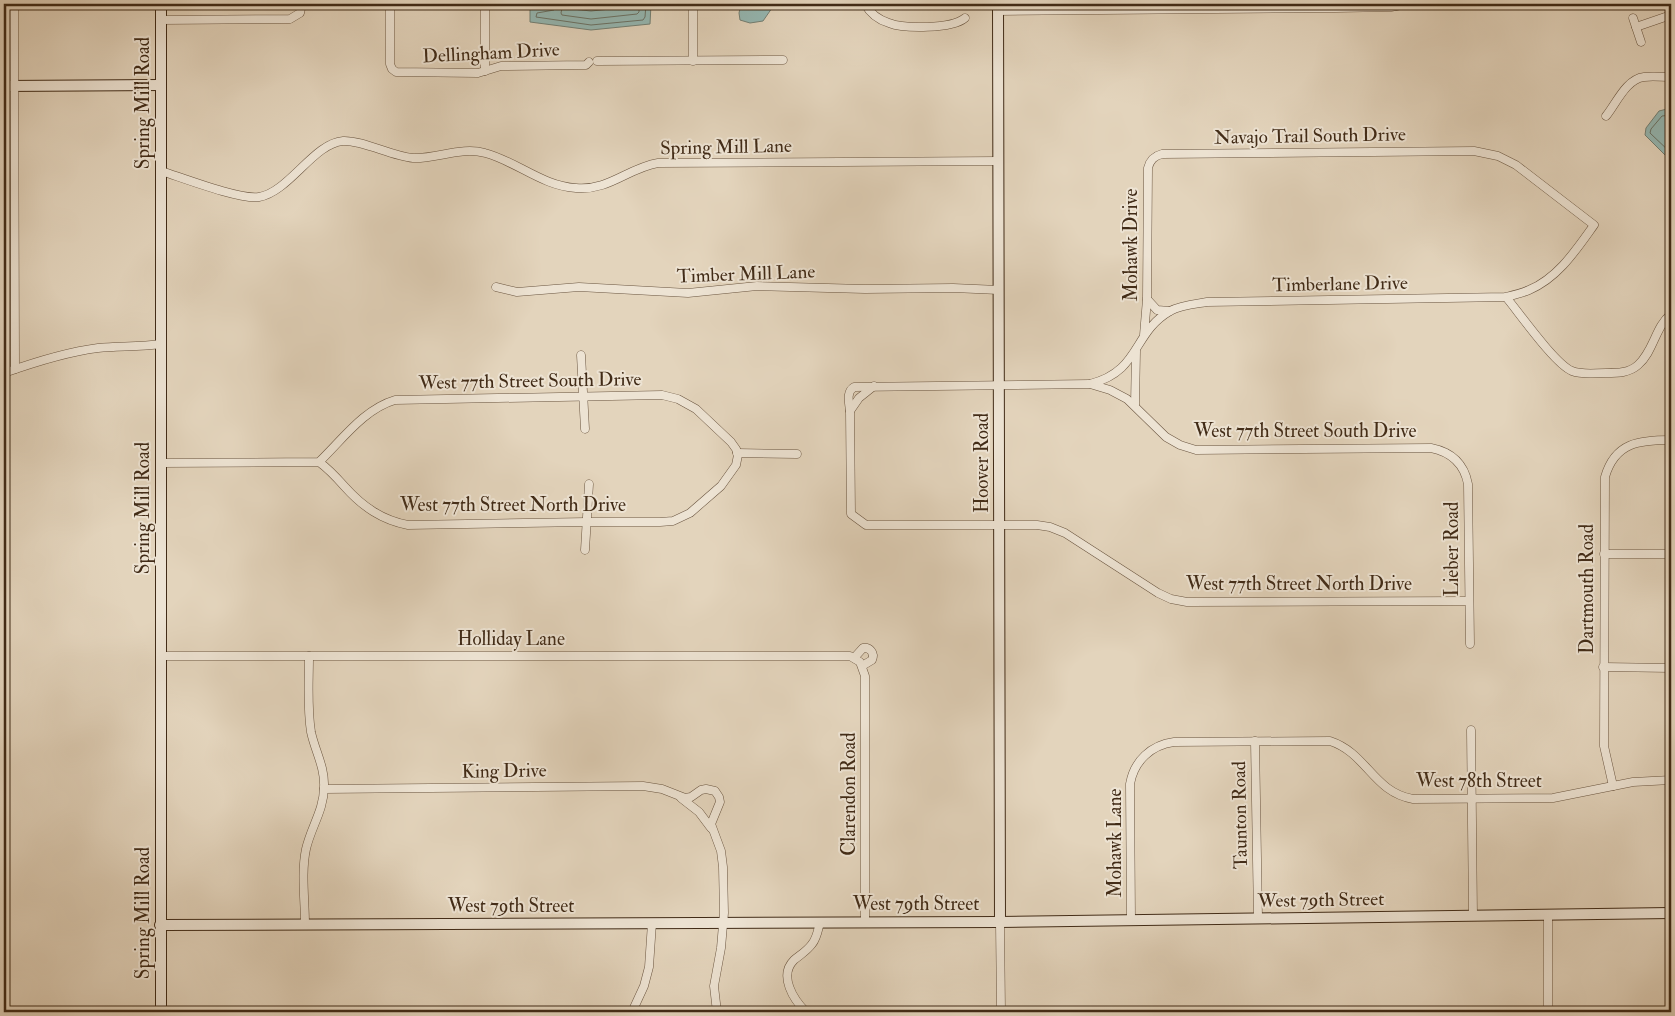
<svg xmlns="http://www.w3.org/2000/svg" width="1675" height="1016" font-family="'IM FELL Double Pica',serif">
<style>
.water{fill:#95b8b3;stroke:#738075}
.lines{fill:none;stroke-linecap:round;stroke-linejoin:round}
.shore{stroke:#6b7265;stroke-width:1}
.street-casing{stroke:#6a5540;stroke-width:9}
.secondary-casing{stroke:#412b17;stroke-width:12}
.street{stroke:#ede3d3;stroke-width:8}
.secondary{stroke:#ede3d3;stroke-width:10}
.labels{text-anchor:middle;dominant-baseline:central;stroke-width:4;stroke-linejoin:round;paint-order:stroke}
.street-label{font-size:19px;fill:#412b17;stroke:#ede3d3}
</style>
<rect width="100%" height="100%" fill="#e3d4bc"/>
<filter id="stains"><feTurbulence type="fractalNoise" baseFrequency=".004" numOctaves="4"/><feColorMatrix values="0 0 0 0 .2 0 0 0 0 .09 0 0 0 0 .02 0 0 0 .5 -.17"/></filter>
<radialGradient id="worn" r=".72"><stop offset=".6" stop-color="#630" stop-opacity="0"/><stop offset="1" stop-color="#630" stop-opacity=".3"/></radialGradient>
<!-- water -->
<g class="water">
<polygon points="553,4 651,4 650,24 591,30 530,22 530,9 552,6"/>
<polygon points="741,4 772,4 772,8 763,21 750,23 740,20 739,13"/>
<polygon points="1667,109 1671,111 1671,158 1668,158 1645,135 1646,128 1659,111"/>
</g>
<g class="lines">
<!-- shore -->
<g class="shore">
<polyline points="557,4 554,10 537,13 536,17 591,25 643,20 645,17 646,4"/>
<polyline points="563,4 561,13 562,15 591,19 637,14 639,12 639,4"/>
<polyline points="570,4 572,9 591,11 630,7 632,4"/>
<polyline points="1671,115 1662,116 1651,129 1650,133 1671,153"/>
</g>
<!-- street casing -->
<g class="street-casing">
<g id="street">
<polyline points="14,4 15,369"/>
<polyline points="390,4 390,64 392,69 396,72 478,73 501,66 586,65 589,62"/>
<polyline points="485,4 485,71"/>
<polyline points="693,4 693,61"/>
<path d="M865,4C870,13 879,20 889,23C904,29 952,29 965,18"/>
<polyline points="998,11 1336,8 1391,7 1407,4"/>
<polyline points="1633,18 1641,42"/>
<polyline points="161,20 290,19 300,13 302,4"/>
<polyline points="1636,27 1671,15"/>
<polyline points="597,61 783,60"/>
<path d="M1606,116C1616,104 1626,79 1644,77C1652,76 1662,77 1671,77"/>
<path d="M161,171C183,178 240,200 259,197C289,192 314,143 343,141C363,140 391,156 413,158C437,159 462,146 485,153C516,161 542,186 576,188C609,191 628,168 658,163L999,161"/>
<polyline points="496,287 517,292 579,287 688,293 757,286 865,289 953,288 999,290"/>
<path d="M1506,297C1520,314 1555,364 1572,371C1582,375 1595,373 1606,373C1618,373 1629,373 1638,365C1654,351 1655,327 1671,314"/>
<polyline points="1147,299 1157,310 1170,311"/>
<polyline points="581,355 585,429"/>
<path d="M4,373C35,362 66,352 98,348C119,346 140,347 161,344"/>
<path d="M1090,384C1141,371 1132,333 1170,311C1181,305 1195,304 1207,302L1506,297C1514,295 1522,293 1529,290C1558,278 1576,250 1594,225L1516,165L1498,156L1474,151L1162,154C1154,156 1150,160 1148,168L1147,299L1144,335"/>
<polyline points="874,386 859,398 850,411 851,514 866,525 1037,525 1050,527 1065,533 1158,593 1171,599 1187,602 1469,601"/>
<polyline points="1135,405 1136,351"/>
<path d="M850,411C849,402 846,392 854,387L1090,384L1110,390L1127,399L1166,437L1180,445L1196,450L1431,448C1451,452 1464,463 1468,484L1470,644"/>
<polyline points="737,453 797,454"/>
<path d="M161,463L319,462C329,469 337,478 345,487C363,507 382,520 408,525L587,522H660L673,521L690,513L721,486L736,465L738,455L736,449L731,442L696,409L678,399L662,395L395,400C364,409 342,440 319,462"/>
<polyline points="585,550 589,484"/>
<polyline points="1604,554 1671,554"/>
<polyline points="161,656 850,656 860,662 865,676 865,922"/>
<path d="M854,658L863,648C870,647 875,653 872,660L862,666"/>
<polyline points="1603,667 1671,668"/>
<polyline points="1471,730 1473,916"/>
<polyline points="1255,741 1258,918"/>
<path d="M1613,786L1604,746L1605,477C1615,442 1640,440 1671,440"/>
<polyline points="324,789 643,786 662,789 685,798 691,797 701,790 706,789 715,791 719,797 720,802 711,824 721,851 723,867 724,913 721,948 714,986 717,1012"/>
<polyline points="681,798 699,812 711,828"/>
<polyline points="1548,915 1548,1012"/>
<path d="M1131,920L1130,784C1134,761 1151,745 1174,742L1330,741C1367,753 1373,792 1413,799L1553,798L1633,782L1671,780"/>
<polyline points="1000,922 1001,1012"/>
<path d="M305,925C305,900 301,873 306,849C311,827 324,810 324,787C325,767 315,751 311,732C307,707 309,681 309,656"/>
<polyline points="632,1012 644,986 649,967 652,923"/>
<path d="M806,1012C794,1000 778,976 794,960C800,955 807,951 812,944C817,938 818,930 820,922"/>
</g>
</g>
<!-- secondary casing -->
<g class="secondary-casing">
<g id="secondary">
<polyline points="161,4 161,1012"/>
<polyline points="998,4 1000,922"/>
<polyline points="4,86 161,85"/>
<polyline points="160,925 1000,922 1671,913"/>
</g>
</g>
<!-- street -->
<use href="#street" class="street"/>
<!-- secondary -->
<use href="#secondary" class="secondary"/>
</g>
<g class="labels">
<!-- street labels -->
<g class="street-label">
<text transform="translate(491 53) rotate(-3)">Dellingham Drive</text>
<text transform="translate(143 103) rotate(-90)">Spring Mill Road</text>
<text transform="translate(1310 136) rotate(-1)">Navajo Trail South Drive</text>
<text transform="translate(726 147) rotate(-1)">Spring Mill Lane</text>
<text transform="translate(1131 245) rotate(-90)">Mohawk Drive</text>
<text transform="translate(746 274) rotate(-2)">Timber Mill Lane</text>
<text transform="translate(1340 284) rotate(-1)">Timberlane Drive</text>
<text transform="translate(530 381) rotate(-1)">West 77th Street South Drive</text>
<text x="1305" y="431">West 77th Street South Drive</text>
<text transform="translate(982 463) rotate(-90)">Hoover Road</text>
<text x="513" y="505">West 77th Street North Drive</text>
<text transform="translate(143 508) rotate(-90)">Spring Mill Road</text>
<text transform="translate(1452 549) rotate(-90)">Lieber Road</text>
<text x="1299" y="584">West 77th Street North Drive</text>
<text transform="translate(1587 589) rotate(-90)">Dartmouth Road</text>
<text x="511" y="639">Holliday Lane</text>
<text transform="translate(504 771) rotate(-1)">King Drive</text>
<text x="1479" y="781">West 78th Street</text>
<text transform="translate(849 794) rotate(-90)">Clarendon Road</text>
<text transform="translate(1240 815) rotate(-91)">Taunton Road</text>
<text transform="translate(1115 843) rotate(-90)">Mohawk Lane</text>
<text transform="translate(1321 900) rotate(-1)">West 79th Street</text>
<text x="916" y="904">West 79th Street</text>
<text x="511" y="906">West 79th Street</text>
<text transform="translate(143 913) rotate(-90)">Spring Mill Road</text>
</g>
</g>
<!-- margin -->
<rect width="1675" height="1016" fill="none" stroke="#e3d4bc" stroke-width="20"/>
<rect x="5" y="5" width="1665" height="1006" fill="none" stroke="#412b17" stroke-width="2.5"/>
<rect x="10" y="10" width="1655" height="996" fill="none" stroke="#412b17"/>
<rect width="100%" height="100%" filter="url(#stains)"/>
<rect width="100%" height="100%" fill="url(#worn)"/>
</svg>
